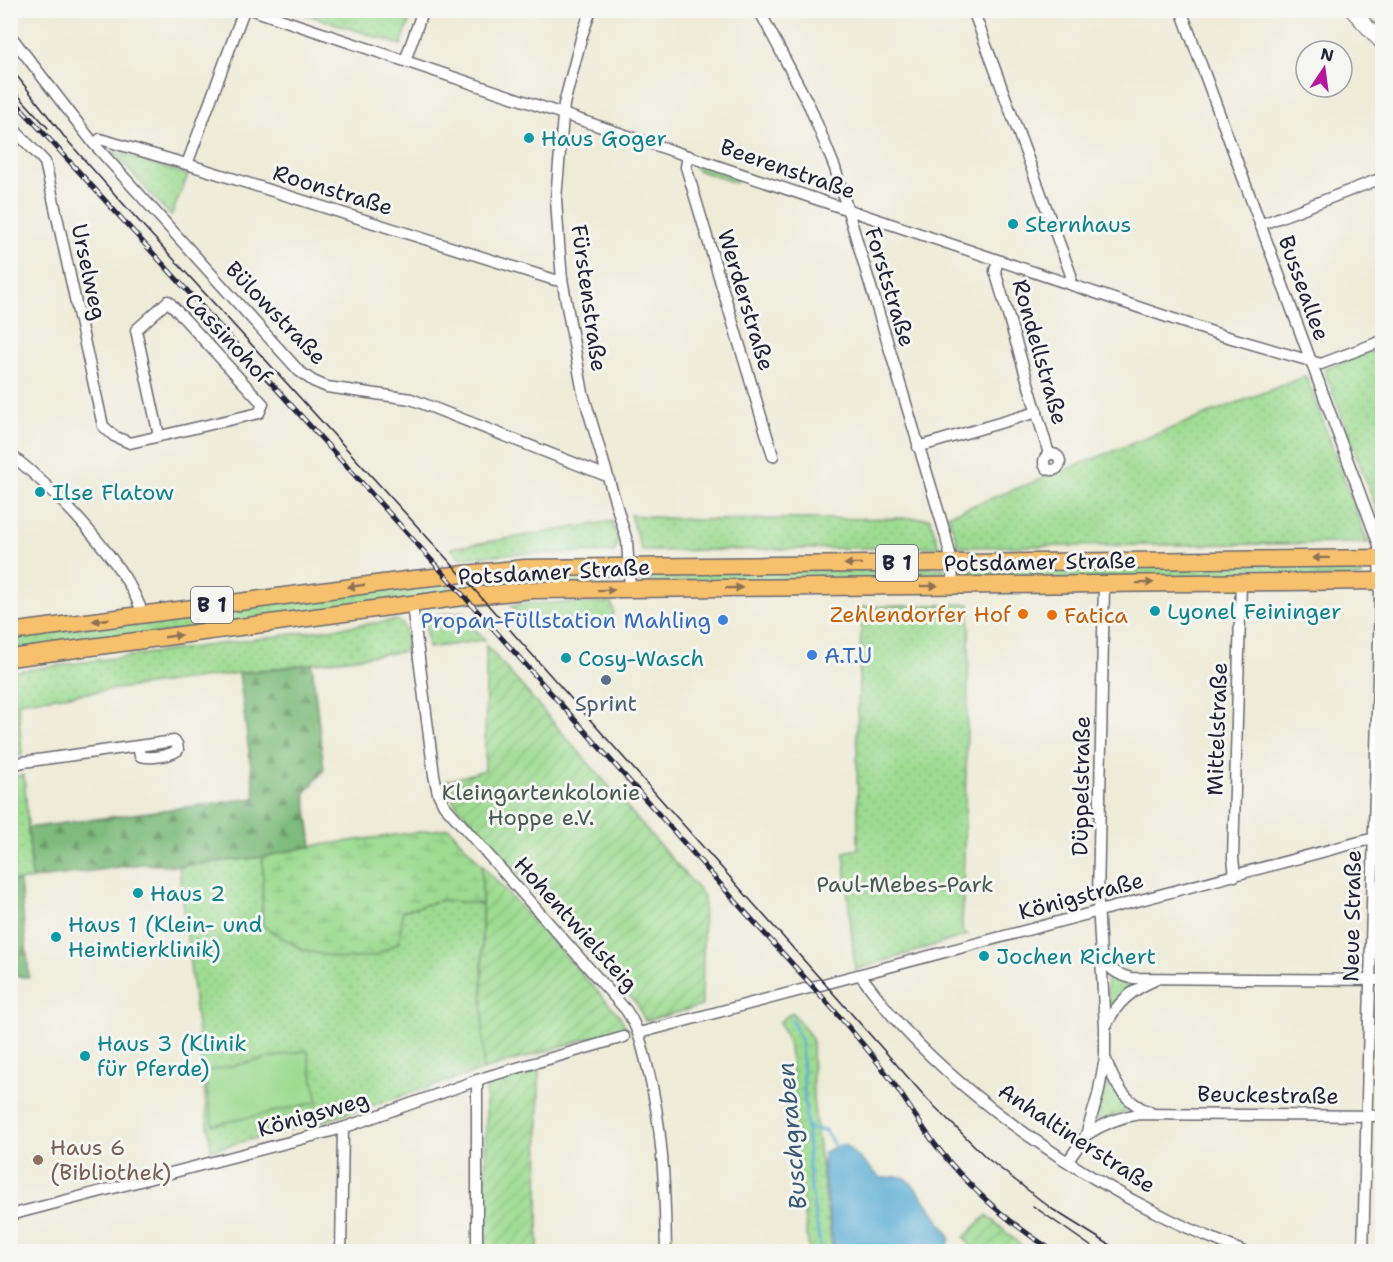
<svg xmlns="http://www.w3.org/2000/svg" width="1393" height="1262" font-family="'Shantell Sans',sans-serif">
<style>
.grass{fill:url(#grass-dots);stroke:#607e66;stroke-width:1.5}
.forest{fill:url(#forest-firs);stroke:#506e5b;stroke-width:1.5}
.wetland{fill:url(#wetland-marsh);stroke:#607e66;stroke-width:1.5}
.garden{fill:url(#garden-furrows);stroke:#607e66;stroke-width:1.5}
.pitch{fill:#9ddb91;stroke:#607e66;stroke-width:1.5}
.water{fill:#59acd4;stroke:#3e6788;stroke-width:1.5}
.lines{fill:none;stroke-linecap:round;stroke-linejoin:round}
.stream{stroke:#59acd4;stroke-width:3}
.minor-casing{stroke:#696872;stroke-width:13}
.tertiary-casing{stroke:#696872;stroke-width:16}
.primary-casing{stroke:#696872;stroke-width:19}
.minor{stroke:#fff;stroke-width:10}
.tertiary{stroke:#fff;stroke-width:14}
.primary{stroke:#f7c06c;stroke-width:16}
.tram{stroke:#22223b;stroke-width:1.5}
.rail-casing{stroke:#22223b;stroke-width:5}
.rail{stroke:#f6f6f2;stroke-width:3;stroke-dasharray:9;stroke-linecap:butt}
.oneway{fill:#8c7154}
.culture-dot{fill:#0f9aa8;stroke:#f6f6f2;stroke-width:2}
.food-dot{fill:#e8710a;stroke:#f6f6f2;stroke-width:2}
.shop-dot{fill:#3f7fe0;stroke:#f6f6f2;stroke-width:2}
.service-dot{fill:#5c6f8a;stroke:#f6f6f2;stroke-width:2}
.education-dot{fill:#8d6e63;stroke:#f6f6f2;stroke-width:2}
.labels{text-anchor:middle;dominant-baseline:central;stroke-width:6;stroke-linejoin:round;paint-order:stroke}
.shield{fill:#f6f6f2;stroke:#626272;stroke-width:1.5}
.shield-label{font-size:21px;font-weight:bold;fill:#22223b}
.culture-label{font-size:22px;fill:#0d838f;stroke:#f6f6f2;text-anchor:start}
.street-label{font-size:22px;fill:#22223b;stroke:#f6f6f2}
.food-label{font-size:22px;fill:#c56008;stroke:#f6f6f2;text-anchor:end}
.shop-label{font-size:22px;fill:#366cbe;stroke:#f6f6f2;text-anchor:end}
.service-label{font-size:22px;fill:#4e5e75;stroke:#f6f6f2}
.park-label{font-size:22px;fill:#475a55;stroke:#f6f6f2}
.education-label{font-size:22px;fill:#785e54;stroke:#f6f6f2;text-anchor:start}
.water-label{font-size:24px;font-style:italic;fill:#385978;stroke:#f6f6f2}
</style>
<defs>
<pattern id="grass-dots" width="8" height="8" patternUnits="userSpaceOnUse" patternTransform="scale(1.5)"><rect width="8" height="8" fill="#9ddb91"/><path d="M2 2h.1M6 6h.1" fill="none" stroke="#87bc7e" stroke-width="1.8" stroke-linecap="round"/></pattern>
<pattern id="forest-firs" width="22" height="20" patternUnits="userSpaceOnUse" patternTransform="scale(1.5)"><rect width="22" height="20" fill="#7ebb7b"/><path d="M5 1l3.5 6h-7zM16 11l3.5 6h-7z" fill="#679866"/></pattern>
<pattern id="wetland-marsh" width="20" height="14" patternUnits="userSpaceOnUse" patternTransform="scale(1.5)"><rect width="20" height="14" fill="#9ddb91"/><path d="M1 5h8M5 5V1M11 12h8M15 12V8" fill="none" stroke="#87bc7e"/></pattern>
<pattern id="garden-furrows" width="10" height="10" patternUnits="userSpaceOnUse" patternTransform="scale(1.5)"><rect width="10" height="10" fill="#9ddb91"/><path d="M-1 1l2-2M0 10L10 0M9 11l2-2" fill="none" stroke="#87bc7e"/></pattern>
</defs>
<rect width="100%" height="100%" fill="#f6f6f2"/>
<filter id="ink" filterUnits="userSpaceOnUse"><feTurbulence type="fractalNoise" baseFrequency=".0167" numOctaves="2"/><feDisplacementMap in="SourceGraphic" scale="12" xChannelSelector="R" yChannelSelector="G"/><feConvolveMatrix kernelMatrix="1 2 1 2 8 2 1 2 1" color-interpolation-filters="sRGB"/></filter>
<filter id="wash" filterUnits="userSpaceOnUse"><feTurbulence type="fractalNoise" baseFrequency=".008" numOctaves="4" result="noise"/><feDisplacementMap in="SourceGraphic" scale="24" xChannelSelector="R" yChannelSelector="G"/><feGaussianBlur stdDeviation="1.35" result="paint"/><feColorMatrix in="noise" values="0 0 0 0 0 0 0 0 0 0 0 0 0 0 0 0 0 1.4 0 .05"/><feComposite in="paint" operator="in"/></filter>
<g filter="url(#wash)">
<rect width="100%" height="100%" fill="#eeebd7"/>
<!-- grass -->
<g class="grass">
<polygon points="296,11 413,11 401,45"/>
<polygon points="112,151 188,175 171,216"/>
<polygon points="696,164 738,178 736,183 697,170 695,168"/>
<polygon points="1382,347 1382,523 1324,369"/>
<polygon points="1306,376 1368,543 959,547 948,515"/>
<polygon points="630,515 694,520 930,518 939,547 642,551"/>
<polygon points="612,521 618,542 614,552 509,554 460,558 451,548"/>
<polygon points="1362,562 1362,577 960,580 960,568"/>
<polygon points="944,568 945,579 640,583 640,572"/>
<polygon points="609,571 609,585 482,591 469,576"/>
<polygon points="443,579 457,594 11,653 10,637"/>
<path d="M540,603H611C614,609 617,618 607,620H550L547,622L521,616L511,605Z"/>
<polygon points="970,604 962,930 968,935 855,970 844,852 858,849 857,734 862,607"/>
<polygon points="465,611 466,620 485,640 428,648 425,623 431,615"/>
<polygon points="397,620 404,626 407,651 18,702 22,755 11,757 11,672"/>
<polygon points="24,775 32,879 11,882 10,777"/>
<polygon points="263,857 262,925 402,911 442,900 482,904 483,1070 337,1117 211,1150 179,866"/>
<polygon points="1106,972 1135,985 1109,1011"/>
<polygon points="792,1012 812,1038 813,1099 832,1251 809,1251 799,1178 791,1061 788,1042 779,1022"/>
<polygon points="1107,1081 1134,1109 1115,1115 1097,1123 1096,1122"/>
</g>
<!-- forest -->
<g class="forest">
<polygon points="312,664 324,770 305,793 312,846 263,857 179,866 142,864 32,879 28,828 255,798 239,673"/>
<polygon points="20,881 29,976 29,977 11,976 11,882"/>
</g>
<!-- wetland -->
<polygon class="wetland" points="449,828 482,865 482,904 442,900 403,911 399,942 375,956 343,959 303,950 262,925 263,857 312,846"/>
<!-- garden -->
<g class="garden">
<polygon points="486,645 704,896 702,1006 645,1021 637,1004 454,802 447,781 485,770"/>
<polygon points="482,865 619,1015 626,1027 483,1070"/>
<polygon points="539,1069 538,1251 485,1251 486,1083"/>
<polygon points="987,1215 1027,1251 974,1251 964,1237"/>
</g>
<!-- pitch -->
<polygon class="pitch" points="307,1050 318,1102 213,1125 204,1072"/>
<!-- water -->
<path class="water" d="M840,1145H845L881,1178C888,1178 899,1175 905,1178C916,1184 939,1221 947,1232L950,1240L945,1251H834L823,1166L824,1152Z"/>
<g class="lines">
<!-- stream -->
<g class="stream">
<polyline points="792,1020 801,1041 810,1183 821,1252"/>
<polyline points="807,1125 812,1130 825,1130 836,1148"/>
</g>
</g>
</g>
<g filter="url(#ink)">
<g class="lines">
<!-- minor casing -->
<g class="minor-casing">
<g id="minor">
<polyline points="253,10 1221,335 1321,364 1382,341"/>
<polyline points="591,10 582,35 564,104 556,199 559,244 562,279 583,393 627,541 630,589"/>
<polyline points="759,10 810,107 835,168 945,533 952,563 953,586"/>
<polyline points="973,10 1071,275 1069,284"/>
<polyline points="1181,10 1379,545 1380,599 1363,1252"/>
<polyline points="10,35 94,144 299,371 313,381 327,387 411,399 607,476"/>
<polyline points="405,61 423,10"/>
<polyline points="10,125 45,162 103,426 114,436 130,443 259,413 263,404 168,301 136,330 159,436"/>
<polyline points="94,144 100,139 193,166 555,280 562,279"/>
<polyline points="688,156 686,167 773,456"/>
<polyline points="187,164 244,10"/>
<polyline points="1260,225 1382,178"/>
<polyline points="998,261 995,271 1049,454"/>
<polyline points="918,447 1037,412"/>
<path d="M10,454C53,488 127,563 143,615"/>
<circle cx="1052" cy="462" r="8"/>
<path d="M412,604L434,775L438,793L444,805L626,1010C638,1027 642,1045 647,1065C663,1126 665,1189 666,1252"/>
<path d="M10,766L23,762L174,741L177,744L178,750C169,756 151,759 140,756L138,746"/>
<polyline points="1235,876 1233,858 1241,582"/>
<path d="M1101,955C1109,969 1116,974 1131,978L1382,980"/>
<path d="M860,975C875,993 889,1014 906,1031C975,1105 1074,1172 1165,1217C1190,1230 1218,1240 1244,1252"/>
<path d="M1107,1024C1116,1003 1132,990 1153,981"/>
<polyline points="639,1033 1382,836"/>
<path d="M1106,1060C1114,1083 1125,1103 1150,1112"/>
<path d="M1086,1135C1103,1124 1119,1117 1139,1114L1382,1116"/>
<polyline points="1068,1161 1086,1135 1098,1095 1105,1058 1105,1027 1098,903 1104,584"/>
<polyline points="10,1215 343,1128 486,1077 624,1037"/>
<polyline points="341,1252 343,1128"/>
<polyline points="477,1252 477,1080"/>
</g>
</g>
<!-- tertiary casing -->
<g class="tertiary-casing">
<polyline id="tertiary" points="1352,10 1382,43"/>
</g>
<!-- primary casing -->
<g class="primary-casing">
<g id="primary">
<polyline points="10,632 414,579 525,568 1382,558"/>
<polyline points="10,658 463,597 533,590 1382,581"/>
</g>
</g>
<!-- minor -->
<use href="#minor" class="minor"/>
<!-- tertiary -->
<use href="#tertiary" class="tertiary"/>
<!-- primary -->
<use href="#primary" class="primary"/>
<!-- tram -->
<g class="tram">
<polyline points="10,67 66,139 127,208 448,560 929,1101 988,1159 1052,1209 1121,1252"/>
<polyline points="10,86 48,128"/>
<polyline points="1033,1206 1099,1252"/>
</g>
<!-- rail casing -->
<g class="rail-casing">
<path id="rail" d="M10,96C251,361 493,625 729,894C782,954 841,1014 889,1077C906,1100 920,1125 938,1148C971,1190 1010,1224 1055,1252"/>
</g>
<!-- rail -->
<use href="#rail" class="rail"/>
</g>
<!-- one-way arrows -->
<defs><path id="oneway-solid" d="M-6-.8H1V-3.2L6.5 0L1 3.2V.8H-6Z" transform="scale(1.5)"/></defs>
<g class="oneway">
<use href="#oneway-solid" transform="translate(1321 558) rotate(179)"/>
<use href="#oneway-solid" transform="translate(853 564) rotate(179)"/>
<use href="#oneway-solid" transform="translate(1145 583) rotate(-1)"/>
<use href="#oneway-solid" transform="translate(356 586) rotate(172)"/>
<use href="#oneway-solid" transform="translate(929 586) rotate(-1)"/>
<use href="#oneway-solid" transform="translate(734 588) rotate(-1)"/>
<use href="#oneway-solid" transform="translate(606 590) rotate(-1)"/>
<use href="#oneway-solid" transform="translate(101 620) rotate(172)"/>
<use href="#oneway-solid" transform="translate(173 636) rotate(-8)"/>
</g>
</g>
<!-- markers -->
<g class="culture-dot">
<circle cx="529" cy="138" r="6"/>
<circle cx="1013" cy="224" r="6"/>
<circle cx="40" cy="492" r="6"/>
<circle cx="1155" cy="611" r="6"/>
<circle cx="566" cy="658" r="6"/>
<circle cx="138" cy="893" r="6"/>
<circle cx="56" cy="937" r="6"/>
<circle cx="984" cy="956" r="6"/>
<circle cx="85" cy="1056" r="6"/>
</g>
<g class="food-dot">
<circle cx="1023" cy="614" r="6"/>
<circle cx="1052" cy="615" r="6"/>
</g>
<g class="shop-dot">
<circle cx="723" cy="620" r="6"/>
<circle cx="812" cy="655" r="6"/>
</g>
<circle class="service-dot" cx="606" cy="680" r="6"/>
<circle class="education-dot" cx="38" cy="1160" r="6"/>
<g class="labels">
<!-- shield labels -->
<g class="shield">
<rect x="876" y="545" width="42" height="36" rx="4.5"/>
<rect x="191" y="587" width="42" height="36" rx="4.5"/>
</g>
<g class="shield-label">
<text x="897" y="563">B 1</text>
<text x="212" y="605">B 1</text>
</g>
<!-- culture labels -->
<g class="culture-label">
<text x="541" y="138">Haus Goger</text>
<text x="1025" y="224">Sternhaus</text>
<text x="52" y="492">Ilse Flatow</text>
<text x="1167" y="611">Lyonel Feininger</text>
<text x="578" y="658">Cosy-Wasch</text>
<text x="150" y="893">Haus 2</text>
<text x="68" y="924">Haus 1 (Klein- und<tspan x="68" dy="25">Heimtierklinik)</tspan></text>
<text x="996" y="956">Jochen Richert</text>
<text x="97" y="1043">Haus 3 (Klinik<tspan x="97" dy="25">für Pferde)</tspan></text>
</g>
<!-- street labels -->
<g class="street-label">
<text transform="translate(788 169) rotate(19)">Beerenstraße</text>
<text transform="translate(333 190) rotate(17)">Roonstraße</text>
<text transform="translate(89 272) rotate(78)">Urselweg</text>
<text transform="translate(890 287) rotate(73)">Forststraße</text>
<text transform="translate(1304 288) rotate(70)">Busseallee</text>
<text transform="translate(589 298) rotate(82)">Fürstenstraße</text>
<text transform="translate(746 300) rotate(73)">Werderstraße</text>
<text transform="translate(276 313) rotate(46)">Bülowstraße</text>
<text transform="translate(228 338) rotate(47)">Cassinohof</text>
<text transform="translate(1040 352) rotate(74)">Rondellstraße</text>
<text transform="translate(1040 562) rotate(-1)">Potsdamer Straße</text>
<text transform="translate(554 572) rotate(-3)">Potsdamer Straße</text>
<text transform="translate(1217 729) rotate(-88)">Mittelstraße</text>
<text transform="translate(1081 786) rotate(-89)">Düppelstraße</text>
<text transform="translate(1081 896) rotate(-15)">Königstraße</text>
<text transform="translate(1352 916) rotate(-89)">Neue Straße</text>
<text transform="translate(576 924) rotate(48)">Hohentwielsteig</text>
<text transform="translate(1268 1095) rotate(1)">Beuckestraße</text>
<text transform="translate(313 1114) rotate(-16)">Königsweg</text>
<text transform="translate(1077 1138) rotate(33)">Anhaltinerstraße</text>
</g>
<!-- food labels -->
<g class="food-label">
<text x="1011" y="614">Zehlendorfer Hof</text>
<text x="1064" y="615" text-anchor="start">Fatica</text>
</g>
<!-- shop labels -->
<g class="shop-label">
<text x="711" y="620">Propan-Füllstation Mahling</text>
<text x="824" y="655" text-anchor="start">A.T.U</text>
</g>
<!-- service labels -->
<g class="service-label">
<text x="606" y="703">Sprint</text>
</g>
<!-- park labels -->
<g class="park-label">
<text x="541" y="792">Kleingartenkolonie<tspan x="541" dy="25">Hoppe e.V.</tspan></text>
<text x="905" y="884">Paul-Mebes-Park</text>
</g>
<!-- education labels -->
<g class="education-label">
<text x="50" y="1147">Haus 6<tspan x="50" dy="25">(Bibliothek)</tspan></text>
</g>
<!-- water labels -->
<g class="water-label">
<text transform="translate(792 1136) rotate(-95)">Buschgraben</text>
</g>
</g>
<!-- margin -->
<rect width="1393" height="1262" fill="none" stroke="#f6f6f2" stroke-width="36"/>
<!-- north arrow -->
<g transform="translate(1324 69) rotate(13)"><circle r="28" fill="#f6f6f2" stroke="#a1a1a9" stroke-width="1.5"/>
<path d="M0-4.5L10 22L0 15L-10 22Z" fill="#b5179e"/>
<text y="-9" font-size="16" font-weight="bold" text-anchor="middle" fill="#22223b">N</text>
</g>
</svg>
